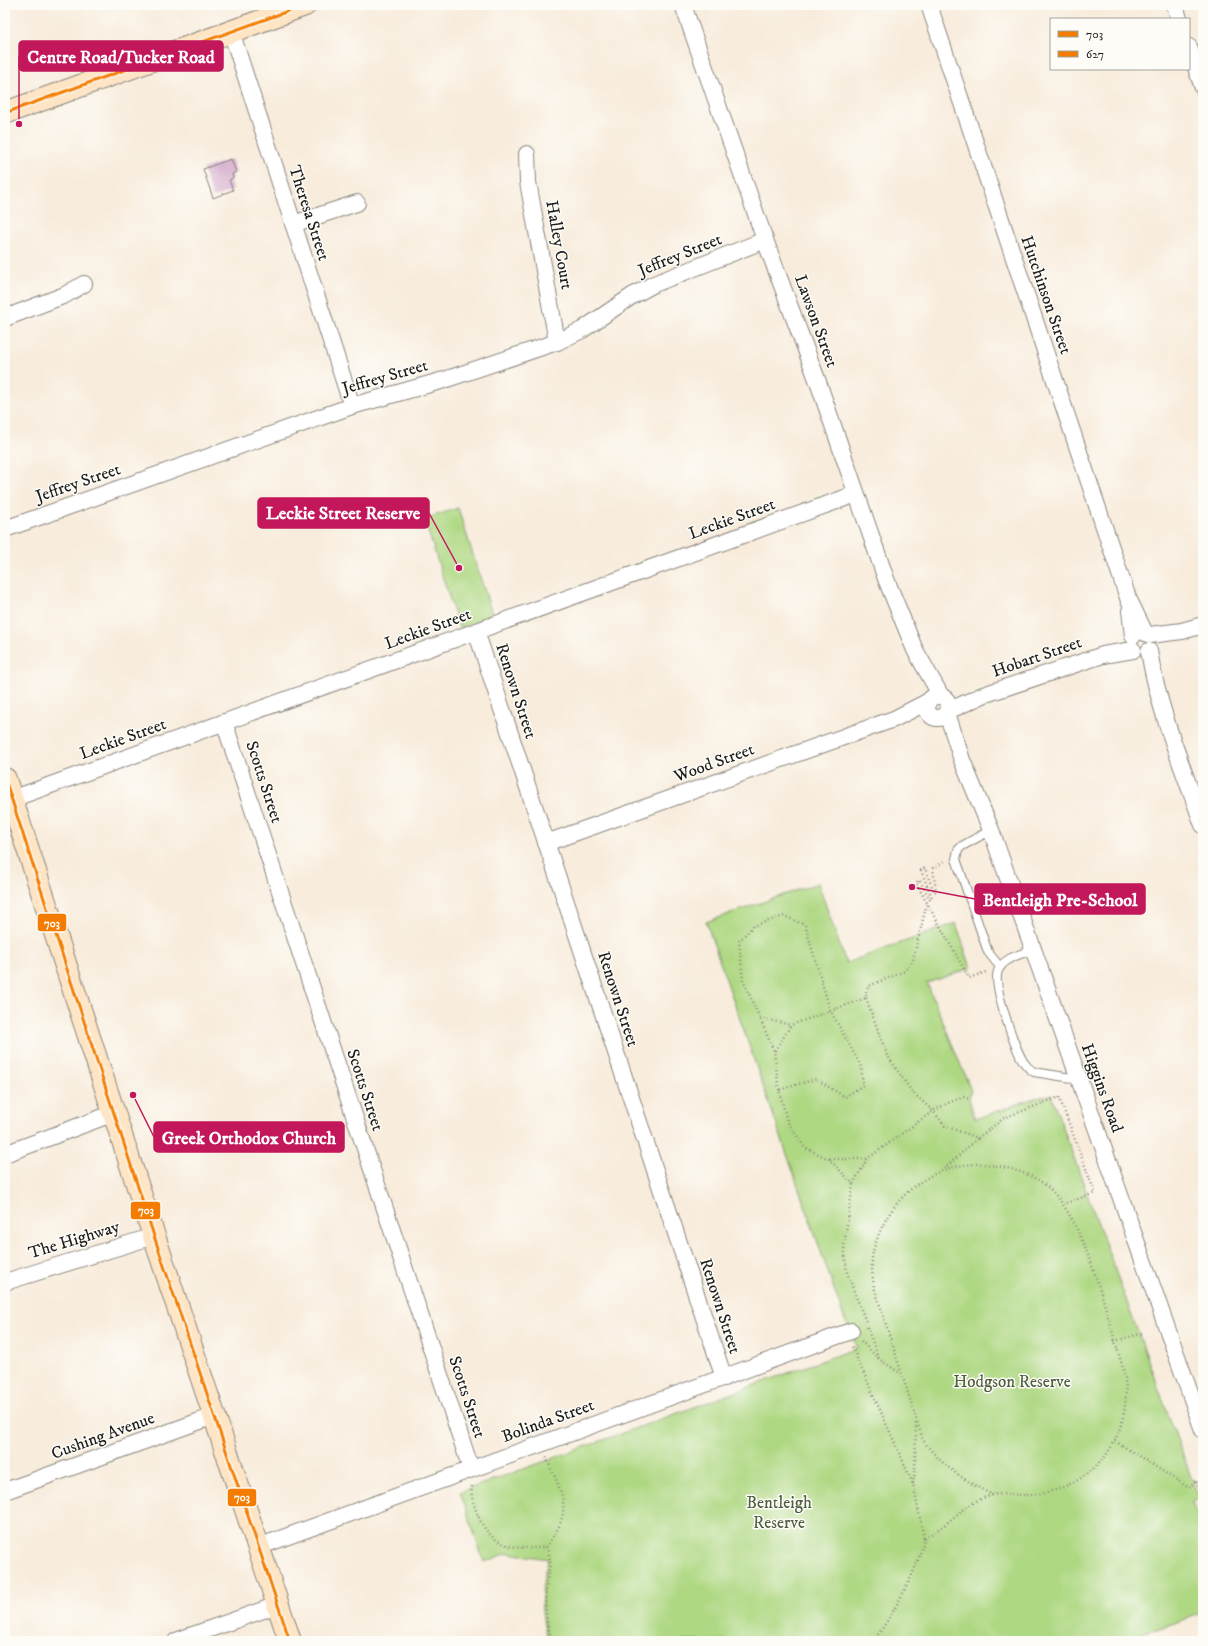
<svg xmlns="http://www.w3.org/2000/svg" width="1208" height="1646" font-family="'IM FELL DW Pica',serif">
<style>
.green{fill:#afd883;stroke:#667a50}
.building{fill:#cc9ac5}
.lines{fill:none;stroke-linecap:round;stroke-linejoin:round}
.lane-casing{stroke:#8a847c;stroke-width:10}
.street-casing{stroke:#8a847c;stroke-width:18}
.secondary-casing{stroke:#8a847c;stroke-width:24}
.path{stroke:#8a847c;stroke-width:2.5;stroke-dasharray:1 3;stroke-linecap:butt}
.lane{stroke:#fff;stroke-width:8}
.street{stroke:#fff;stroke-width:16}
.secondary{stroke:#fde5c5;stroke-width:22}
.bus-1-casing{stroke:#fdfcf7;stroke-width:6}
.bus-2-casing{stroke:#fdfcf7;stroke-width:6}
.bus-1{stroke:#f47d01;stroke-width:3}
.bus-2{stroke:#f47d01;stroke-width:3}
.labels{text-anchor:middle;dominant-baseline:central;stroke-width:3;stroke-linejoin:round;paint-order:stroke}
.street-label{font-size:17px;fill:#1c1c1c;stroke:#fdfcf7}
.park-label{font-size:17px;fill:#4f5e40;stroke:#fdfcf7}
.leader{fill:none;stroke:#c2185b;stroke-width:1.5}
.callout-dot{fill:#c2185b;stroke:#fdfcf7;stroke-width:1.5}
.callout{fill:#c2185b;stroke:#c2185b;stroke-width:1.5}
.callout-label{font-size:18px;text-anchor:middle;font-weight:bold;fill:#fff}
.line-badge{stroke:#fdfcf7;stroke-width:1.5}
.badge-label{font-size:11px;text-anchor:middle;font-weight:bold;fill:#fff}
</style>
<rect width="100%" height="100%" fill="#fdfcf7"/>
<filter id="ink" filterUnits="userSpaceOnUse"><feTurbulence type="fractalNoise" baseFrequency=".025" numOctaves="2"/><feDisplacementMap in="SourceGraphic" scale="8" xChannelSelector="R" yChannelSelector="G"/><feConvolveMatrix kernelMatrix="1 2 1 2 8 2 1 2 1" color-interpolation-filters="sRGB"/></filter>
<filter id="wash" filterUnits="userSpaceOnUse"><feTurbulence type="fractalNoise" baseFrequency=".012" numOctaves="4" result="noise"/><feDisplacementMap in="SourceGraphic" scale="16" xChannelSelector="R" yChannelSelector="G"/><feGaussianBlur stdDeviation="0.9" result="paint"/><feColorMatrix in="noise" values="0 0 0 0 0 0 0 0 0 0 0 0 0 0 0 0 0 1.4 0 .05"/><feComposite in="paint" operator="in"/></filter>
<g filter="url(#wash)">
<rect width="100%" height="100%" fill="#f8ecdc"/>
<!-- green -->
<g class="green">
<polygon points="458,508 493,617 459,628 424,519"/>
<path d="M818,883L846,963L956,923L971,968L927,983L966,1078L971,1091L969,1099L975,1119L1035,1098L1051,1095L1199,1499L1193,1502L1203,1531V1613L1122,1641H549C538,1614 541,1586 548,1559L508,1553L484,1562L460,1492L857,1348L843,1315L706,922Z"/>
</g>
<g id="blocks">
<!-- building -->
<polygon class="building" points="231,159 236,172 232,174 233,178 229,180 233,190 213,198 203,169"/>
</g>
</g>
<g filter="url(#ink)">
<use href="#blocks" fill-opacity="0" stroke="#8a847c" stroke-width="1"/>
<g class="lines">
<!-- lane casing -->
<g class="lane-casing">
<g id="lane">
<polyline points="991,830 962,846 958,850 956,859 988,952 1000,967"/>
<path d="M1033,950C1021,954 1003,958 998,971C992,984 1015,1048 1023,1061C1026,1066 1029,1069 1034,1072L1078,1079"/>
</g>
</g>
<!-- street casing -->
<g class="street-casing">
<g id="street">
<polyline points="683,5 765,240 818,382 886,579 915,650 941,696"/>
<polyline points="929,5 1128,598 1145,633"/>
<polyline points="1175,5 1179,19"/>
<polyline points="231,31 352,406"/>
<polyline points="1189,47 1203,88"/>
<polyline points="527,154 528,182 557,342"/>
<polyline points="293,224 357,203"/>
<polyline points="5,318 65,295 84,284"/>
<polyline points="5,529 352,406 444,380 557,342 582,330 632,296 654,284 765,240"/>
<polyline points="1130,611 1133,636"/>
<polyline points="476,631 724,1378"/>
<polyline points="1150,635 1182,631 1203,625"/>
<path d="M1149,651C1159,712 1183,768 1203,825"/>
<circle cx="938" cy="707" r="11"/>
<polyline points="948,711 983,695 1103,655 1133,650"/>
<polyline points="947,713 962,760 991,830 1203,1430"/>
<polyline points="224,722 471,1469"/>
<polyline points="12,799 856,494"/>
<polyline points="546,843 894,719 927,702"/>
<polyline points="5,1154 114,1113"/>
<polyline points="5,1282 154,1236"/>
<polyline points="5,1491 214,1416"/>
<polyline points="258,1547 851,1331"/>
<polyline points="176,1641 277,1605"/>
</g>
</g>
<!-- secondary casing -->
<g class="secondary-casing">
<g id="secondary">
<polyline points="5,113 305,5"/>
<polyline points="5,779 154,1236 290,1641"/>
</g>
</g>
<!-- path -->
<g class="path">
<polyline points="944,862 933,868 936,891 934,892 925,868 921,870 932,898 930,899 919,880 916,883 969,978 986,972"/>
<polyline points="866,998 887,1055 912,1092 933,1111 945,1126 978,1138 1004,1118 1059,1097 1095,1193 1063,1204"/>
<polyline points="760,1018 791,1025"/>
<polyline points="775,1051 791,1025 866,998 866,991 869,986 905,971 913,960 927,903"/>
<polyline points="779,1090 774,1051 743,980 739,941 753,926 784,916 805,925 830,1010 861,1066 863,1085 845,1097 816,1079 779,1090 787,1121 805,1148 829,1159 853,1184 844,1246 847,1273 866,1322"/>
<polyline points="830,1159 867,1159 933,1111 950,1102 964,1097 969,1099"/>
<polyline points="944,1169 978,1138"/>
<polyline points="853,1184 867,1159"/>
<polyline points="867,1327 879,1359"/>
<polyline points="861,1341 879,1359 900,1373"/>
<polyline points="1114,1341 1144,1333"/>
<polyline points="852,1347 913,1484 924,1538"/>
<polyline points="1115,1441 1189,1488 1196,1480 1203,1501"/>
<polyline points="913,1484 915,1472 916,1423"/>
<path d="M472,1486C470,1495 474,1504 477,1513C490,1547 513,1550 546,1547C555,1565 547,1571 546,1589C545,1607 546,1624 552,1641"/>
<path d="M546,1547C552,1538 560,1528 562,1517C568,1498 553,1475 546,1457"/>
<path d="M873,1641C890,1621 921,1564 924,1538C948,1527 967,1499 994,1495C1008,1492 1024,1497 1039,1494C1101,1483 1134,1432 1124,1371C1107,1320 1087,1217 1044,1184C1031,1174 1013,1169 997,1166C990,1165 983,1163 976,1164C927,1166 889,1199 875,1245C870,1258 872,1273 874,1287L923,1440C941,1466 965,1481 993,1495"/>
</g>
<!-- lane -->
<use href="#lane" class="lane"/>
<!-- street -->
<use href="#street" class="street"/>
<!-- secondary -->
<use href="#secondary" class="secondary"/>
<!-- bus-1 casing -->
<g class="bus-1-casing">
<polyline id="bus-1" points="5,779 154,1236 290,1641"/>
</g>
<!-- bus-2 casing -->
<g class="bus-2-casing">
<polyline id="bus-2" points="5,113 305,5"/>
</g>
<!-- bus-1 -->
<use href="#bus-1" class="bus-1"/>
<!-- bus-2 -->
<use href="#bus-2" class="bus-2"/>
</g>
</g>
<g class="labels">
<!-- street labels -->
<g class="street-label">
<text transform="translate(309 213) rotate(72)">Theresa Street</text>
<text transform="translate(559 245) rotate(80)">Halley Court</text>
<text transform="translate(680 255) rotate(-22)">Jeffrey Street</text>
<text transform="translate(1046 295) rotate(71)">Hutchinson Street</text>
<text transform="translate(816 321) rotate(70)">Lawson Street</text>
<text transform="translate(385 377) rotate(-16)">Jeffrey Street</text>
<text transform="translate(78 483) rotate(-19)">Jeffrey Street</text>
<text transform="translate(732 519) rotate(-20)">Leckie Street</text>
<text transform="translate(428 629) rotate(-20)">Leckie Street</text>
<text transform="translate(1037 657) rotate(-19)">Hobart Street</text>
<text transform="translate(516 691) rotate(72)">Renown Street</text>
<text transform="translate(123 739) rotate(-20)">Leckie Street</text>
<text transform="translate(714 763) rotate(-20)">Wood Street</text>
<text transform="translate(264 782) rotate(72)">Scotts Street</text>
<text transform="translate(618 999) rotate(72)">Renown Street</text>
<text transform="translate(1102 1088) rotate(70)">Higgins Road</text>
<text transform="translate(365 1090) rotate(72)">Scotts Street</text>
<text transform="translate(74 1240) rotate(-17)">The Highway</text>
<text transform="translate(720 1306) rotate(72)">Renown Street</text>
<text transform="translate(467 1397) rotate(72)">Scotts Street</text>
<text transform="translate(548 1421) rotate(-20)">Bolinda Street</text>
<text transform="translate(103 1436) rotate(-20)">Cushing Avenue</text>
</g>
<!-- park labels -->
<g class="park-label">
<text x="1012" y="1382">Hodgson Reserve</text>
<text x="779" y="1503">Bentleigh<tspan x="779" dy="20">Reserve</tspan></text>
</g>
</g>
<!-- callouts -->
<path class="leader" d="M19 124L19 56M459 568L429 513M912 887L975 899M133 1095L154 1137"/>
<g class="callout-dot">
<circle cx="19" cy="124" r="4"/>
<circle cx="459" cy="568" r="4"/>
<circle cx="912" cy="887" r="4"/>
<circle cx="133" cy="1095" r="4"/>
</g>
<g class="callout">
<rect x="19" y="41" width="204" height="30" rx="4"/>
<rect x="258" y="498" width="171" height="30" rx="4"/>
<rect x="975" y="884" width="170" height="30" rx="4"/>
<rect x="154" y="1122" width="190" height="30" rx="4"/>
</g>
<g class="callout-label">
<text x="121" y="63">Centre Road/Tucker Road</text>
<text x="343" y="519">Leckie Street Reserve</text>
<text x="1060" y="906">Bentleigh Pre-School</text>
<text x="249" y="1144">Greek Orthodox Church</text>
</g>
<g class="line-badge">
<rect x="37" y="913" width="30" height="19" rx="4" fill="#f47d01"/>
<rect x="130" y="1201" width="31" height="19" rx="4" fill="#f47d01"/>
<rect x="227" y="1488" width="30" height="19" rx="4" fill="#f47d01"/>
</g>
<g class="badge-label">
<text x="52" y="927">703</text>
<text x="146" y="1214">703</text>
<text x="242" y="1501">703</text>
</g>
<!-- margin -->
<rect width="1208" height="1646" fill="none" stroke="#fdfcf7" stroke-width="20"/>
<!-- legend -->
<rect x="1050" y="18" width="140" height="52" fill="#fdfcf7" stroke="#a3a29f"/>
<rect x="1058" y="31" width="20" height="6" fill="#f47d01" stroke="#a3a29f"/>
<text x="1086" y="38" font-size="12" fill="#1c1c1c">703</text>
<rect x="1058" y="51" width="20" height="6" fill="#f47d01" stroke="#a3a29f"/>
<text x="1086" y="58" font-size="12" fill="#1c1c1c">627</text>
</svg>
